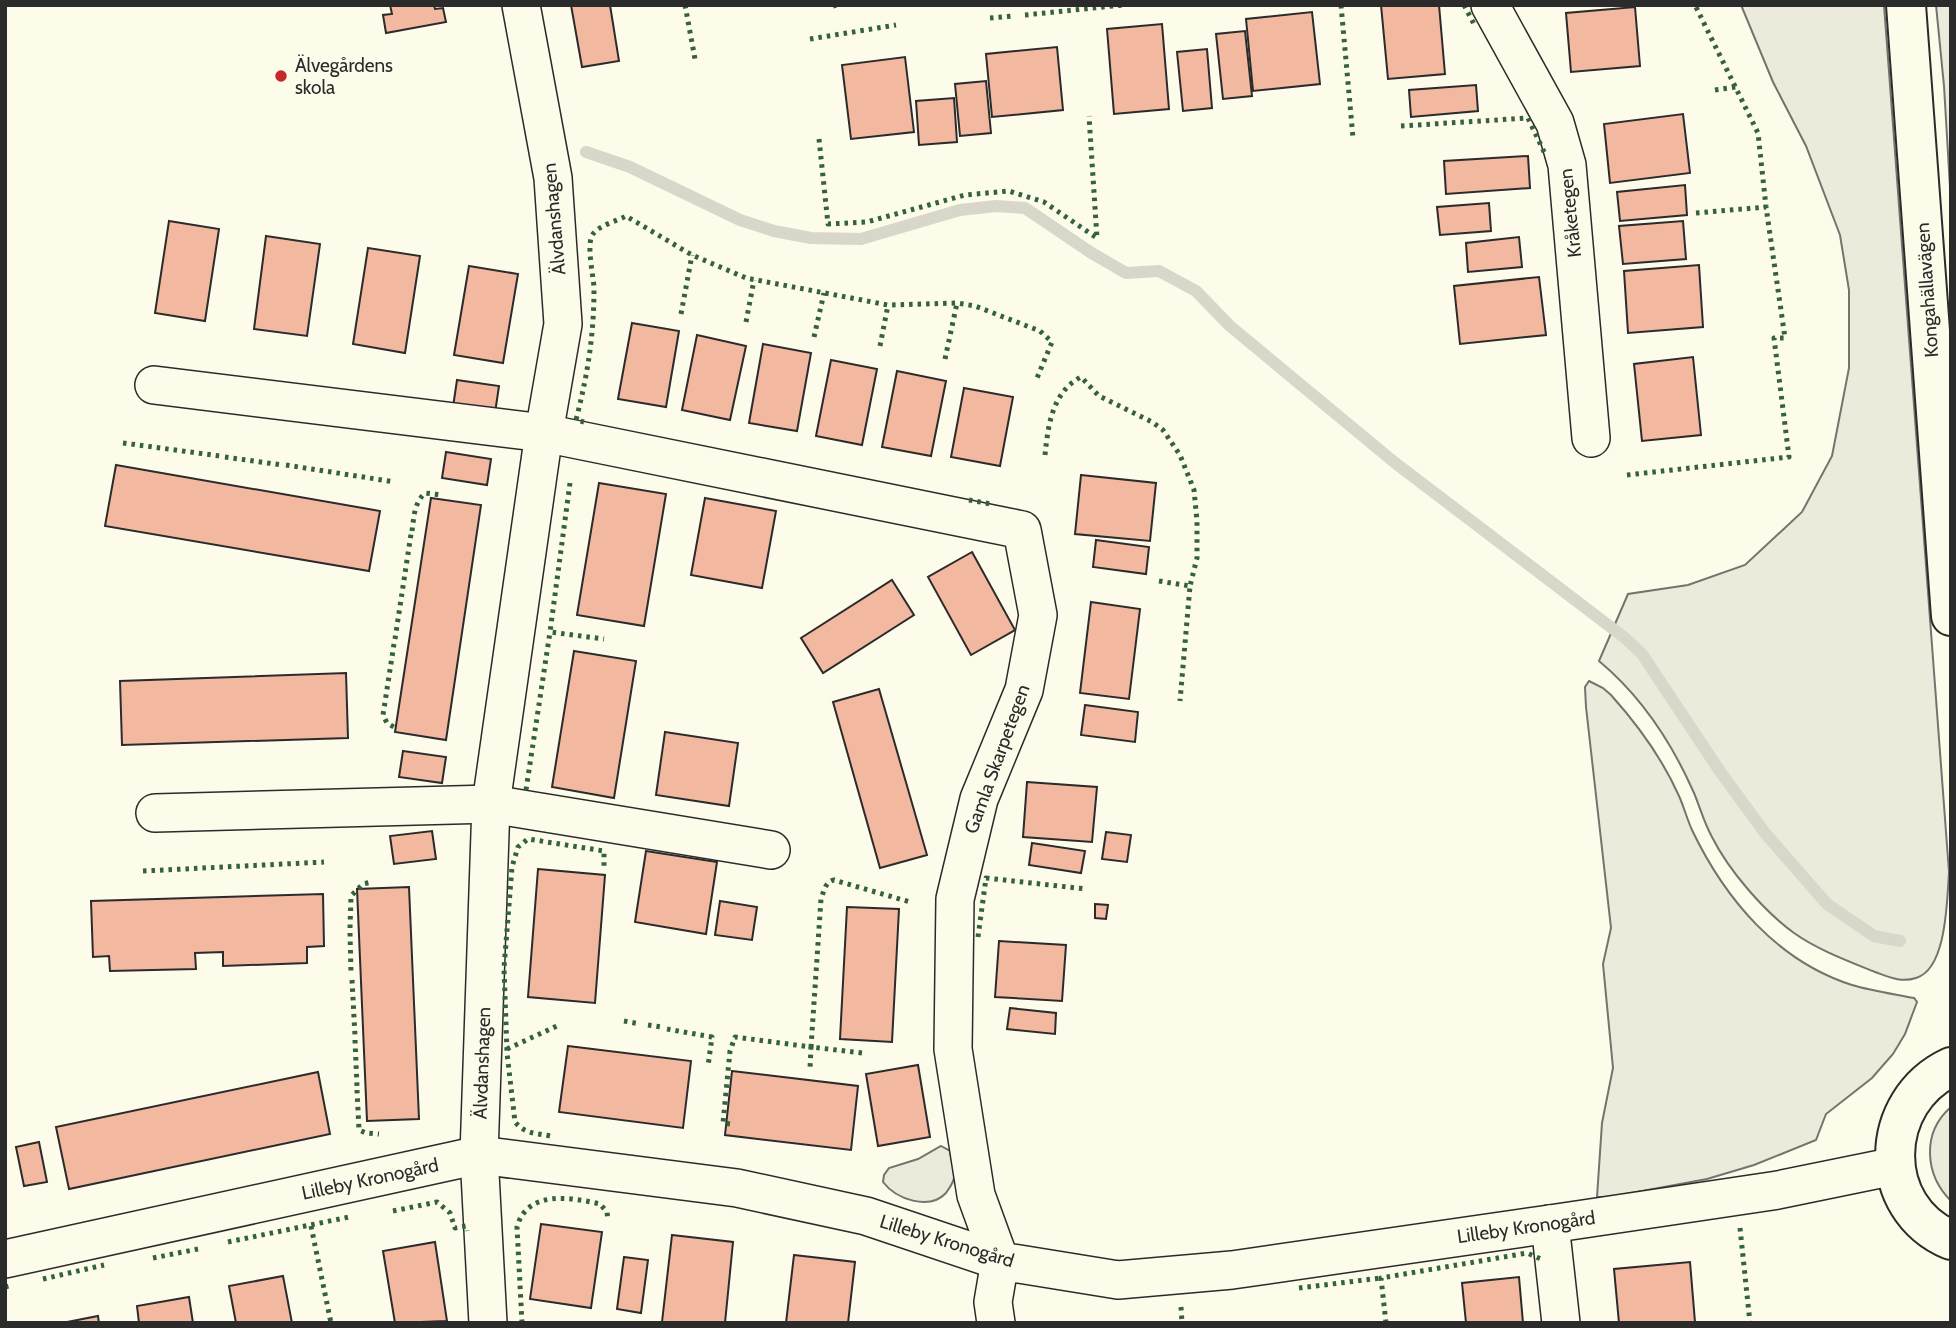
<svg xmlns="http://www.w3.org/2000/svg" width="1956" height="1328" font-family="Cabin,sans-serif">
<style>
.green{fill:#ecebdb;stroke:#74746e;stroke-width:2}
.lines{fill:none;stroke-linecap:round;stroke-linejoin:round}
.stream{stroke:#d8d7c9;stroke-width:12}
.building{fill:#f2b8a0;stroke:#2b2b2b;stroke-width:2}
.minor-casing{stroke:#2b2b2b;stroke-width:40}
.tertiary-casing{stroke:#2b2b2b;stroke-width:42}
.minor{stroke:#fdfbea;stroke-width:37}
.tertiary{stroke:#fdfbea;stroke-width:38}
.hedge{stroke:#34623c;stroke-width:5;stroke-dasharray:3.5 5;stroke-linecap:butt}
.poi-dot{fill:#c62828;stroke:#fdfbea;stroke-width:2.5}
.labels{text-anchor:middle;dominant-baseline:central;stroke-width:5;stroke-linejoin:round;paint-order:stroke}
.poi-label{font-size:19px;fill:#2b2b2b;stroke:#fdfbea;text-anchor:start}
.street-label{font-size:19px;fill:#2b2b2b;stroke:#fdfbea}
</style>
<rect width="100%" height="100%" fill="#fdfbea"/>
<!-- green -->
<g class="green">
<path d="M1741,5H1884L1949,872C1947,899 1947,969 1916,978C1901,983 1889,977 1875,972C1848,961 1818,950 1794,933C1764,911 1729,871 1712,837C1704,823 1700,807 1694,793C1672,743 1641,696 1599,661L1628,594L1688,585L1745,565L1802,512L1832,456L1849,368V290L1840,235L1806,146L1773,82Z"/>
<polygon points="1936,5 1951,5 1951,204 1944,86"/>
<path d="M1589,681L1603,688L1611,695C1637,724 1663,760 1679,796C1684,807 1687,819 1692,830C1725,899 1777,961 1852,985C1872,991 1894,994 1914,998L1917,1002L1905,1034L1893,1054L1872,1078L1826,1114L1816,1140L1754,1165L1707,1179L1610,1197H1597L1602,1123L1613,1068L1603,964L1611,928L1586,707L1585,687Z"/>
<path d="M1951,1107V1201C1925,1175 1921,1133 1951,1107Z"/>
<path d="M941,1146L950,1151C951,1159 955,1170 954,1178C953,1184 949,1188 946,1193C929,1211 896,1199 883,1182L884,1175L889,1168L918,1159Z"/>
</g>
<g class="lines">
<!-- stream -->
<polyline class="stream" points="586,152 630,167 740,220 774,231 811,238 861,239 960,210 996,206 1025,208 1090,252 1126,273 1159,271 1196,291 1230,326 1394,462 1625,638 1642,654 1719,770 1765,833 1827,904 1874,936 1900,941"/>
</g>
<!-- building -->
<g class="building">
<polygon points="390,5 434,5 435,9 443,8 446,22 386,33 383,15 392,14"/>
<polygon points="571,5 610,5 619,61 582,67"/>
<polygon points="1381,5 1439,5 1445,74 1388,79"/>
<polygon points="1635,7 1640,66 1571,72 1566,13"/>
<polygon points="1312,12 1320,84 1253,91 1246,19"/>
<polygon points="1162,24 1169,109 1114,114 1107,29"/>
<polygon points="1245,31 1252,96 1223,99 1216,34"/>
<polygon points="1057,47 1063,110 992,117 986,54"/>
<polygon points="1207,49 1212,108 1183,111 1177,52"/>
<polygon points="905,57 914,132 851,139 842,65"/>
<polygon points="986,81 991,133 960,136 955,84"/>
<polygon points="1476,85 1478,111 1411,117 1409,90"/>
<polygon points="954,98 957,142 919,145 916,101"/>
<polygon points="1683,114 1690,173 1610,183 1604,124"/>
<polygon points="1528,156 1530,188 1446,194 1444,161"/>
<polygon points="1685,185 1687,215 1620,221 1617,192"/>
<polygon points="1489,203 1491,231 1440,235 1437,207"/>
<polygon points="169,221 219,229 205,321 155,313"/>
<polygon points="1683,221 1686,259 1623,264 1619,226"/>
<polygon points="266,236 320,244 307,336 254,329"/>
<polygon points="1519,237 1522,267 1468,272 1466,243"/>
<polygon points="368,248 420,256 405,353 353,344"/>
<polygon points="1699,265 1703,327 1628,333 1624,271"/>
<polygon points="469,266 518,274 503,363 454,355"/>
<polygon points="1539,277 1546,335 1460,344 1454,286"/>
<polygon points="632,323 679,331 666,407 618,399"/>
<polygon points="697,335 746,346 730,420 682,410"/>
<polygon points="763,344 811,353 797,431 749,423"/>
<polygon points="1693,357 1701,435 1642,441 1634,364"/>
<polygon points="831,360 877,369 862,445 816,436"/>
<polygon points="897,371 946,381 931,456 882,447"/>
<polygon points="457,380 499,386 495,413 453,407"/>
<polygon points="964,388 1013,397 1000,466 951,457"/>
<polygon points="446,452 491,459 487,485 442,478"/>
<polygon points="116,465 380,511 369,571 105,526"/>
<polygon points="1081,475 1156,483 1150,541 1075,534"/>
<polygon points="599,483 666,494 644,626 577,615"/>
<polygon points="431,498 481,505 446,740 395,732"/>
<polygon points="705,498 776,511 762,588 691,575"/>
<polygon points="1096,540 1149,547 1146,574 1093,567"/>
<polygon points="972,552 1015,630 971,655 928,577"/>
<polygon points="892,580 914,615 823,673 801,638"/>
<polygon points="1091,602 1140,609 1129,699 1080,693"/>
<polygon points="574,651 636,661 614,798 552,787"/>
<polygon points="346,673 348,738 122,745 120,681"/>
<polygon points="879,689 927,855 880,868 833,702"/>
<polygon points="1085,705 1138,712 1135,742 1081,735"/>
<polygon points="665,732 738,743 729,806 656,795"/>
<polygon points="403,751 446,757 442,783 399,777"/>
<polygon points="1027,782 1097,787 1092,842 1023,837"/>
<polygon points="432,831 436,859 394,864 390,836"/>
<polygon points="1106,832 1131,835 1127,862 1102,859"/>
<polygon points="1032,843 1085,851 1081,873 1029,865"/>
<polygon points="646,851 717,862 706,934 635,922"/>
<polygon points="538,869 605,875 595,1003 528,997"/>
<polygon points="409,887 419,1119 367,1121 357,889"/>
<polygon points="323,894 324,946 307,947 307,963 223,966 223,952 195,953 196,969 110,971 109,956 93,957 91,901"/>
<polygon points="720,901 757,907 752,940 715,935"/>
<polygon points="1095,904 1108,905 1106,919 1095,918"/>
<polygon points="847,907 899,909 892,1042 840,1039"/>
<polygon points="999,941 1066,945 1062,1001 995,997"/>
<polygon points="1010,1008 1056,1013 1055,1034 1007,1029"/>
<polygon points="568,1046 691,1061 683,1128 559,1112"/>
<polygon points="918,1065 930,1137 878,1146 866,1074"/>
<polygon points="732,1071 858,1086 851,1150 725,1135"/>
<polygon points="318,1072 330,1134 69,1189 56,1127"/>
<polygon points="39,1142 47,1182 24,1186 16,1147"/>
<polygon points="541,1224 602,1232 591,1308 530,1299"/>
<polygon points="672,1235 733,1242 725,1323 662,1322"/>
<polygon points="435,1242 447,1321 395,1323 383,1251"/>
<polygon points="794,1255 855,1262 848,1323 786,1323"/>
<polygon points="624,1257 648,1260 641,1313 617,1309"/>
<polygon points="1690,1262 1695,1322 1619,1323 1614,1269"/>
<polygon points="283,1276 292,1323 236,1323 229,1286"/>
<polygon points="1519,1277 1523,1323 1466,1323 1462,1283"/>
<polygon points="189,1297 193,1323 139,1323 137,1306"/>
<polygon points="98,1316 99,1323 62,1323"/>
</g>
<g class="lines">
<!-- minor casing -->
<g class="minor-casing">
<g id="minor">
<polyline points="1490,5 1555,123 1567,165 1591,438"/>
<polyline points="154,385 544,433 1022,530 1038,615 1024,690 979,799 955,899 953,1049 976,1195 1000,1261 993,1302 996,1323"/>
<polyline points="155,813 491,804 771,850"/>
<polyline points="1550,1224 1561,1323"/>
<polyline points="5,1259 479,1155 737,1188 866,1216 1000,1261 1118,1280 1232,1270 1550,1224 1778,1190 1895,1166"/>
<polyline points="488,1323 479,1155 491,804 544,433 563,324 553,178 521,5"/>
</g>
</g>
<!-- tertiary casing -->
<g class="tertiary-casing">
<g id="tertiary">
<polyline points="1906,5 1951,616"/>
<path d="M1951,1067C1878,1101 1875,1208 1951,1240"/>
</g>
</g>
<!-- minor -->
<use href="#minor" class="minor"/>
<!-- tertiary -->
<use href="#tertiary" class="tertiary"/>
<!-- hedge -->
<g class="hedge">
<polyline points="685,5 695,59"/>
<polyline points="1341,5 1353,138"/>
<polyline points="1464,5 1475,26"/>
<polyline points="833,6 837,5"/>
<polyline points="1025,15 1123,5"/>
<polyline points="990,18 1014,16"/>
<polyline points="810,39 896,25"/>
<polyline points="1715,90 1736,87"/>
<polyline points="1401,126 1528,118 1546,156"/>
<polyline points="819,139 828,224 867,222 965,195 1009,191 1044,202 1097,238 1089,116"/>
<polyline points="1696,213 1766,207"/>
<polyline points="681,314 692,255"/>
<polyline points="746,322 754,280"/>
<polyline points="814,337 824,293"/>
<polyline points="880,346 888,305"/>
<polyline points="945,359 957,303"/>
<path d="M584,422L576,420C588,373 594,335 594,287C593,274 586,243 593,234C600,225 617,221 626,216L692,255L746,278L888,305L957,303L975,306L1040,331L1052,342L1037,378"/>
<polyline points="123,443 220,456"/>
<path d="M1045,455C1048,426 1052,392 1081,377L1099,396L1152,422L1163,430L1180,455L1194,490L1197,521V558L1190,586"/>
<polyline points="225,457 282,465"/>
<polyline points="286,465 395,482"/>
<polyline points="1627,475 1789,457 1774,338 1785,338 1766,207 1758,133 1695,5"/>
<polyline points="570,483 550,632 604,639"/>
<polyline points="969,500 991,504"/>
<path d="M412,531C414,517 414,503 425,493L442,495"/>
<polyline points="1159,581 1190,586 1180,701"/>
<polyline points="395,639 411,534"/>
<polyline points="394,644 383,715 387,723 394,727"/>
<polyline points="526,790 550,632"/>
<polyline points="143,871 324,862"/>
<polyline points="350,928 351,896 363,884 372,882"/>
<polyline points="350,933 351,973"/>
<polyline points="978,937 986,878 1086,889"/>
<polyline points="352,980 355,1036"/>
<polyline points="624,1021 640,1024"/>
<polyline points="648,1025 661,1027"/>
<polyline points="667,1029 712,1037 708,1066"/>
<polyline points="355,1040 357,1087"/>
<polyline points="507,1049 559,1025"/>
<path d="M862,1053L811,1047L821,899C824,891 825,882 834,880L910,902"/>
<polyline points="357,1090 359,1130 366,1133 379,1134"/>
<polyline points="730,1124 723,1123 730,1051 735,1037 811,1047 810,1068"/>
<path d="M550,1136C536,1133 525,1134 515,1122L507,1053L504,968L512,867L518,847L528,839L604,851V867"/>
<polyline points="393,1211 437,1202 450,1213 455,1228 466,1226 467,1231"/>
<polyline points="311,1226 331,1323"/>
<polyline points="1740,1228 1750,1323"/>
<polyline points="228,1242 349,1217"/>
<polyline points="153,1258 198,1249"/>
<polyline points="43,1279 104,1265"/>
<polyline points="5,1287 9,1286"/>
<polyline points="1299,1288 1381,1278"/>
<polyline points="1181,1307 1182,1323"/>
<path d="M522,1323L517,1227C527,1190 570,1197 600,1204L607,1212L608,1221"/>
<polyline points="1386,1323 1381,1278 1527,1253 1541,1259"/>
</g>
</g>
<!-- markers -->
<circle class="poi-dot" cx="281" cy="76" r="7"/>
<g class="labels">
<!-- poi labels -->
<g class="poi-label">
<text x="295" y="65">Älvegårdens<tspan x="295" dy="22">skola</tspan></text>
</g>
<!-- street labels -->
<g class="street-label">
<text transform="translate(1570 213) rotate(-96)">Kråketegen</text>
<text transform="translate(554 219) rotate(-95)">Älvdanshagen</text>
<text transform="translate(1927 290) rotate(-94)">Kongahällavägen</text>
<text transform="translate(997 759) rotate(-70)">Gamla Skarpetegen</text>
<text transform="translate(482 1063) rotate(-88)">Älvdanshagen</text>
<text transform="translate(370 1179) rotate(-12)">Lilleby Kronogård</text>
<text transform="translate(1526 1227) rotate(-8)">Lilleby Kronogård</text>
<text transform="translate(947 1241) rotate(17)">Lilleby Kronogård</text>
</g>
</g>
<!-- border -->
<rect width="1956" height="1328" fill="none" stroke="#2b2b2b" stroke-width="14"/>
</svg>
